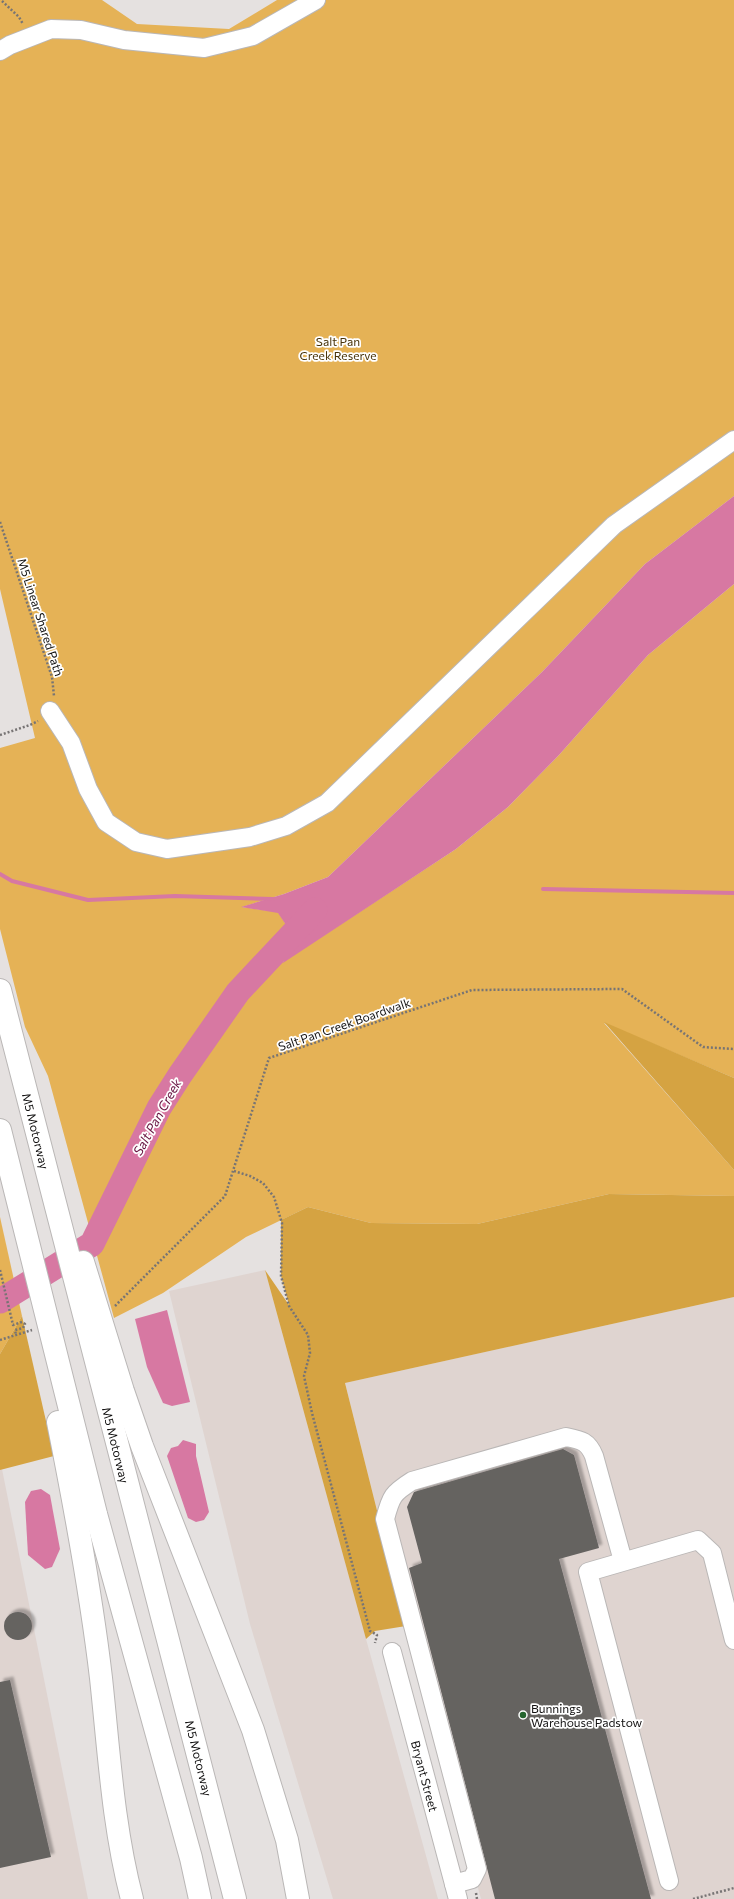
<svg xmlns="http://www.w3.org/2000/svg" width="734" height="1899" font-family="Commissioner,sans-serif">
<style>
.built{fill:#dfd4d0}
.green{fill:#e5b256}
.forest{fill:#d5a342}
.water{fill:#d778a2}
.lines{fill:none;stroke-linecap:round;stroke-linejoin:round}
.stream{stroke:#d778a2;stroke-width:4}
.river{stroke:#d778a2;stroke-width:25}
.building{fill:#656361;filter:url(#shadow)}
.minor-casing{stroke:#bab7b6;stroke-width:20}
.highway-casing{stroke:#bab7b6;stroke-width:24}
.path{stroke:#777474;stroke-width:2.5;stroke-dasharray:2 2;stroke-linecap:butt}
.minor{stroke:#fff;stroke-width:18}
.highway{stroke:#fff;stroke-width:22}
.poi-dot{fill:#25652f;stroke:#fff;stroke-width:1.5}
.labels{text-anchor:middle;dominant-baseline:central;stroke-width:3.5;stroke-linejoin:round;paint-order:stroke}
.park-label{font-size:12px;fill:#473208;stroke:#fff}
.street-label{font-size:12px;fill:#131212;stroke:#fff}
.poi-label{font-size:12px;fill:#131212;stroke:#fff;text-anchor:start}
.water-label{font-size:13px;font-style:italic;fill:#66113f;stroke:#fff}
</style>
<defs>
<filter id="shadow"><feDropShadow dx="3.5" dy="-3.5" stdDeviation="1" flood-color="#0004"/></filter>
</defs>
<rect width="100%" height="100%" fill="#e5e1e0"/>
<!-- built -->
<g class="built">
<polygon points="265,1270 366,1639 438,1899 333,1899 250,1624 169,1291"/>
<polygon points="734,1297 734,1899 481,1899 406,1626 345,1383"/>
<polygon points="2,1469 88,1899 0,1899 0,1470"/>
</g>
<!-- green -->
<g class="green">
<polygon points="0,0 102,0 137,24 229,29 277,0 734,0 734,496 645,564 542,672 328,877 284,894 242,907 278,912 294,937 283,962 456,849 508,807 559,755 648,655 734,584 734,1078 604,1023 734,1170 734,1196 609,1194 477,1224 371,1223 308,1207 246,1237 163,1293 114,1318 48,1076 25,1027 0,929 0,748 35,738 0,589"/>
<polygon points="0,1217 22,1316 0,1354"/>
</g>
<!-- forest -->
<g class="forest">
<polygon points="604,1022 734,1078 734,1170"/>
<polygon points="609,1194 734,1196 734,1297 345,1383 406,1626 375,1631 366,1639 265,1270 289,1305 281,1276 281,1220 308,1207 371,1223 477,1224"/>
<polygon points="22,1316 54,1456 0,1470 0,1354"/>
</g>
<!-- water -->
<g class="water">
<polygon points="734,496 734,584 648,655 559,755 508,807 456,849 283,963 294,937 278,913 241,907 284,894 328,877 542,672 645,564"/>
<polygon points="167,1310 190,1402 172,1406 163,1403 147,1367 135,1319"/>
<polygon points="183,1440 196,1444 196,1456 209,1512 204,1520 196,1522 188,1518 167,1456 171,1448 178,1446"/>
<polygon points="41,1489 50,1495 60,1549 52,1567 45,1569 28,1555 25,1502 31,1491"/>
</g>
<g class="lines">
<!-- stream -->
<g class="stream">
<polyline points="0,874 12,881 88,900 175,896 273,899"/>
<polyline points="543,889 734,893"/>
</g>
<!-- river -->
<polyline class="river" points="0,1301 92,1244 159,1108 180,1075 238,992 315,910"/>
</g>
<!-- building -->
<g class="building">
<polygon points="563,1449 574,1455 599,1548 559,1559 651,1899 495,1899 409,1568 422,1563 407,1507 414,1492"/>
<circle cx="18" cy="1626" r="14"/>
<polygon points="10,1680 51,1857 0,1868 0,1682"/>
</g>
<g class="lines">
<!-- minor casing -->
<g class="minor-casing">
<g id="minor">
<polyline points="0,51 10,45 51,29 81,30 124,40 204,48 253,36 316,0"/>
<polyline points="50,711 71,743 88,789 106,822 136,842 167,849 250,837 286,826 327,803 614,525 734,440"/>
<polyline points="392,1652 458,1899"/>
<polyline points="669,1881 588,1572 698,1540 712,1553 734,1640"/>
<path d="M454,1884L472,1879L477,1869L385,1519C391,1496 393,1493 412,1481L566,1437C581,1440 588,1441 594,1456L623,1561"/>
</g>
</g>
<!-- highway casing -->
<g class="highway-casing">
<g id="highway">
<polyline points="0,990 235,1899"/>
<polyline points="0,1130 96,1514 191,1858 200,1899"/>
<polyline points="83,1262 123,1391 142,1446 253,1730 287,1840 298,1899"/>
<path d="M58,1422C75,1507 91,1592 101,1678C109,1752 113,1827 132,1899"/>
</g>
</g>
<!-- path -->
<g class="path">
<polyline points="2,1 19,17 23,24"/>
<polyline points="0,522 52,677 54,696"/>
<polyline points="0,735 30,725 38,721"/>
<polyline points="234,1171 250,1176 263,1183 274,1197 282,1223 281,1276 289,1306 308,1335 310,1353 304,1376 312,1413 370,1631 377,1635 375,1643"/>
<polyline points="0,1270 13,1325 22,1322 25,1324 23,1328 15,1330 16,1335"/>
<polyline points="115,1306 225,1196 269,1058 472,990 622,989 703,1047 734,1049"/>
<polyline points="0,1340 32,1330"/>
<polyline points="476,1893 477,1899"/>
<polyline points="693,1899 734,1888"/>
</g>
<!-- minor -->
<use href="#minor" class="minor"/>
<!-- highway -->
<use href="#highway" class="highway"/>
</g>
<!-- markers -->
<circle class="poi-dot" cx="523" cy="1715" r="4"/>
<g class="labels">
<!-- park labels -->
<g class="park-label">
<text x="338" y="341">Salt Pan<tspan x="338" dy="14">Creek Reserve</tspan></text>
</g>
<!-- street labels -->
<g class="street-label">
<text transform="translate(41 617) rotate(72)">M5 Linear Shared Path</text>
<text transform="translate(344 1024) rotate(-19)">Salt Pan Creek Boardwalk</text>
<text transform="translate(36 1131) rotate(76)">M5 Motorway</text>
<text transform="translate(116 1445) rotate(76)">M5 Motorway</text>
<text transform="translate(199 1758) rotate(76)">M5 Motorway</text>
<text transform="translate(425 1776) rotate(75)">Bryant Street</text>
</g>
<!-- poi labels -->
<g class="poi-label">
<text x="531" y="1708">Bunnings<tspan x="531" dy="14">Warehouse Padstow</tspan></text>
</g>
<!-- water labels -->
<g class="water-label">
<text transform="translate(157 1117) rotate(-61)">Salt Pan Creek</text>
</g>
</g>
</svg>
